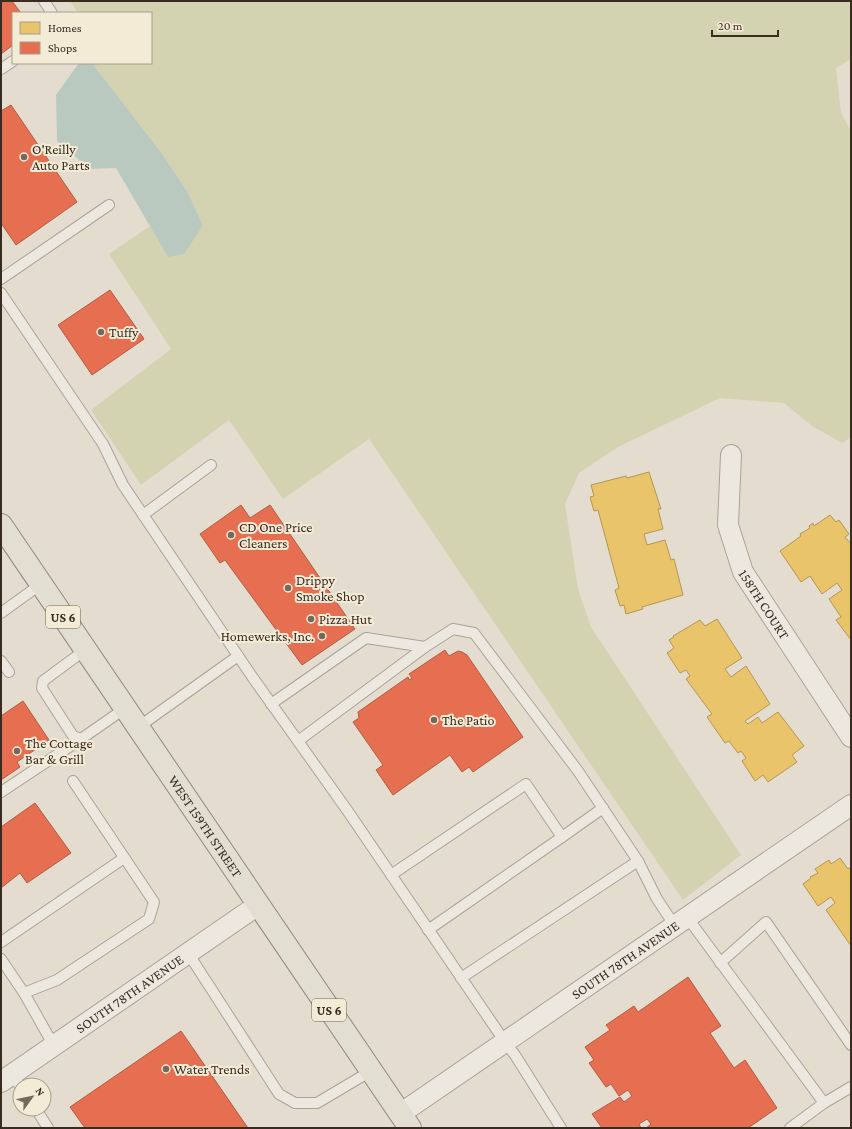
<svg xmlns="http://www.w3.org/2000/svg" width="852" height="1129" font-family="'Crimson Pro',serif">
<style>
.green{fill:#d3d3b2}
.water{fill:#bac9c0}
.homes{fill:#e9c46a;stroke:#b49654}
.shops{fill:#e76f51;stroke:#b25b42}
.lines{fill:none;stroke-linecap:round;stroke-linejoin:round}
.service-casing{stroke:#a9a298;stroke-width:12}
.minor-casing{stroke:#a9a298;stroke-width:22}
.primary-casing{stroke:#8f887f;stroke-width:24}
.service{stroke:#ece8e0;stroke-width:10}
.minor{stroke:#ece8e0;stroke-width:20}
.primary{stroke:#e3ded2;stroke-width:22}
.poi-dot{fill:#74695d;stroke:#f4ebd6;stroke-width:1.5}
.labels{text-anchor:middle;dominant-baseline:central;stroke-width:4;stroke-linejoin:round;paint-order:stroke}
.shield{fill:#f4ebd6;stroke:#706557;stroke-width:1}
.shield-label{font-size:13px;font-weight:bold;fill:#382b20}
.poi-label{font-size:14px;fill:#382b20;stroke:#f4ebd6;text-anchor:start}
.street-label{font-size:14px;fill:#382b20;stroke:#f4ebd6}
</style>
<rect width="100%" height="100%" fill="#e4ddcf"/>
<!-- green -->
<polygon class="green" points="70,1 851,1 851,59 836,68 841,113 851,131 851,437 842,443 812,426 784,403 720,398 618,447 579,473 565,504 578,589 591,627 741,855 683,900 369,439 283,499 229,420 141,485 91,410 171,349 109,254 150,226 168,257 203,225 187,191 163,155 92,63 151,63 151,13 78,13"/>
<!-- water -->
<polygon class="water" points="79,63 92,63 163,155 187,191 203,225 184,254 168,257 116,168 90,169 57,141 56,95"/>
<!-- homes -->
<g class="homes">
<polygon points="649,472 661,509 658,509 663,529 644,534 647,545 665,540 671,560 674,559 683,595 642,607 643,609 626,614 624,605 620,606 615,590 619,588 598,510 594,511 590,497 594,496 591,485 626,476 627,478"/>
<polygon points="830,515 836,522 839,520 849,534 845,537 851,544 851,640 836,620 841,617 829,599 842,590 837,583 822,594 810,576 801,582 780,551 801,536 800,534 810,528 809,526 813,523 814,526"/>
<polygon points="717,619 742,658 725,669 731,677 746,666 770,704 745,721 748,724 758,717 762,723 778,712 804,746 792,755 797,762 768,782 763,775 755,781 742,761 746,758 741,751 738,753 729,741 725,743 707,717 712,714 686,679 690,676 686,670 680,673 667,653 674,648 669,640 674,637 673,636 700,620 705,626"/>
<polygon points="840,858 848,869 851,867 851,946 826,910 835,903 831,897 818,906 803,884 811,878 810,877 818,873 815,869 829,860 831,864"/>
</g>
<!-- shops -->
<g class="shops">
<polygon points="1,1 12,1 21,13 13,13 13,45 1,54"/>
<polygon points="11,105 77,202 16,245 1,223 1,111"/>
<polygon points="110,290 144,339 92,375 58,325"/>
<polygon points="241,505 250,518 270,505 355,629 302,665 225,560 220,563 200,534"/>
<polygon points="445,650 449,656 458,651 462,652 467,655 523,737 473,772 469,767 462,772 450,755 393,795 376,770 383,765 353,722 359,718 358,712 408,677 409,680 412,678 409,674"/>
<polygon points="23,701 49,740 17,762 20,767 1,780 1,716"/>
<polygon points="35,803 71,853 27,883 20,873 1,888 1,827"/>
<polygon points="688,977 721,1026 710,1033 734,1068 745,1060 777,1108 748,1128 646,1128 651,1124 647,1119 639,1124 641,1128 602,1128 592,1114 620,1097 624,1102 632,1096 628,1090 619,1096 611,1084 606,1087 589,1063 594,1060 585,1047 610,1030 606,1025 634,1006 638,1012"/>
<polygon points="181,1031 248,1128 85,1128 70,1107"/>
</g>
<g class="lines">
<!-- service casing -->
<g class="service-casing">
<g id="service">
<polyline points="44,1 52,13"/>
<polyline points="1,69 13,61"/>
<polyline points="1,279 109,205"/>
<polyline points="1,293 103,444 123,485 253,678 347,810 505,1042 515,1055 561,1128"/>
<polyline points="143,515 211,465"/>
<polyline points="1,613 41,584"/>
<polyline points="1,661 9,672"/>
<polyline points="271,704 366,638 425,647"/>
<polyline points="137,728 238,656"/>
<polyline points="81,739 73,736 42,688 43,681 85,650"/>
<polyline points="298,741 425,647 453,629 474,633 578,771 638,861 657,899 675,926"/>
<polyline points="1,792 81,739 124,709"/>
<polyline points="391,875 526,784 562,837 603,808"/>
<polyline points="687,917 824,1103 790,1128"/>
<polyline points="428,930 562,837"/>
<polyline points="1,942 124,858"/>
<polyline points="188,953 279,1094 295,1103 317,1103 371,1071"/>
<polyline points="1,959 24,993 54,1046"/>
<polyline points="720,963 766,922 851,1045"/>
<polyline points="461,978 638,861"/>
<polyline points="24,993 57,980 149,919 154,902 73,781"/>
<polyline points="12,1075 20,1086"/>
<polyline points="824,1103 851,1087"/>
<polyline points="36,1109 48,1128"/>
</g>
</g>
<!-- minor casing -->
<g class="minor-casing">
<g id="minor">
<path id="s1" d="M731,455L728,525L743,572L851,737"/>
<path id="s2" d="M1,1082L258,905"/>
<path id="s3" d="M400,1114L851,805"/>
</g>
</g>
<!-- primary casing -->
<g class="primary-casing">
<g id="primary">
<path id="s4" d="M1,525L410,1128"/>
</g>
</g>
<!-- service -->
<use href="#service" class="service"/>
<!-- minor -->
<use href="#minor" class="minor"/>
<!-- primary -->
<use href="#primary" class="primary"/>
</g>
<!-- markers -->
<g class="poi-dot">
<circle cx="24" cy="157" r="4"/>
<circle cx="101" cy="332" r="4"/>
<circle cx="231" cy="535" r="4"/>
<circle cx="288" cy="588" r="4"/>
<circle cx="311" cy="619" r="4"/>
<circle cx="322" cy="636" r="4"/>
<circle cx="434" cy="720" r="4"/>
<circle cx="17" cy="751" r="4"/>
<circle cx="166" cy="1069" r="4"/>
</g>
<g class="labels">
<!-- shield labels -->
<g class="shield">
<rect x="46" y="606" width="34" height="22" rx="3"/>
<rect x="312" y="999" width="34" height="22" rx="3"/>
</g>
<g class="shield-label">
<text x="63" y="617">US 6</text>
<text x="329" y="1010">US 6</text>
</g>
<!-- poi labels -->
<g class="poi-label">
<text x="32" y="149">O'Reilly<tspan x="32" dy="16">Auto Parts</tspan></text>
<text x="109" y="332">Tuffy</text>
<text x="239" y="527">CD One Price<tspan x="239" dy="16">Cleaners</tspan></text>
<text x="296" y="580">Drippy<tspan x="296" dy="16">Smoke Shop</tspan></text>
<text x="319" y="619">Pizza Hut</text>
<text x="314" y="636" text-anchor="end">Homewerks, Inc.</text>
<text x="442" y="720">The Patio</text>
<text x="25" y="743">The Cottage<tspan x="25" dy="16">Bar &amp; Grill</tspan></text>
<text x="174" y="1069">Water Trends</text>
</g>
<!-- street labels -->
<g class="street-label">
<text stroke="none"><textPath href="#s1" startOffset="158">158TH COURT</textPath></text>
<text stroke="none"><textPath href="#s4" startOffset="364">WEST 159TH STREET</textPath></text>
<text stroke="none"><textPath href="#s3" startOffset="273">SOUTH 78TH AVENUE</textPath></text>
<text stroke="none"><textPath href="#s2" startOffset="156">SOUTH 78TH AVENUE</textPath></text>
</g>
</g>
<!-- border -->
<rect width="852" height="1129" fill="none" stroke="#382b20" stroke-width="4"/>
<!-- legend -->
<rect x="12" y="12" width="140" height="52" fill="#f4ebd6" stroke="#a99e8d"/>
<rect x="20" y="22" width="20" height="12" fill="#e9c46a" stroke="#a99e8d"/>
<text x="48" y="32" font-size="12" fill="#382b20">Homes</text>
<rect x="20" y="42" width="20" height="12" fill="#e76f51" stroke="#a99e8d"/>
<text x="48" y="52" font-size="12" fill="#382b20">Shops</text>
<!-- north arrow -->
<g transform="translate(32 1097) rotate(57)"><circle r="19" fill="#f4ebd6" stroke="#a99e8d"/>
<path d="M0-3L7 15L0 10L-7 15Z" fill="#74695d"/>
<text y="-6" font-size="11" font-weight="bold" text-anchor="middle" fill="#382b20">N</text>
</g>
<!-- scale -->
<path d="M712 30v6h66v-6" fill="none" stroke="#382b20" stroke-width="2"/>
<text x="718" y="30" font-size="12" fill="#382b20" stroke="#f4ebd6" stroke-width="3" paint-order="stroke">20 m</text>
</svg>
